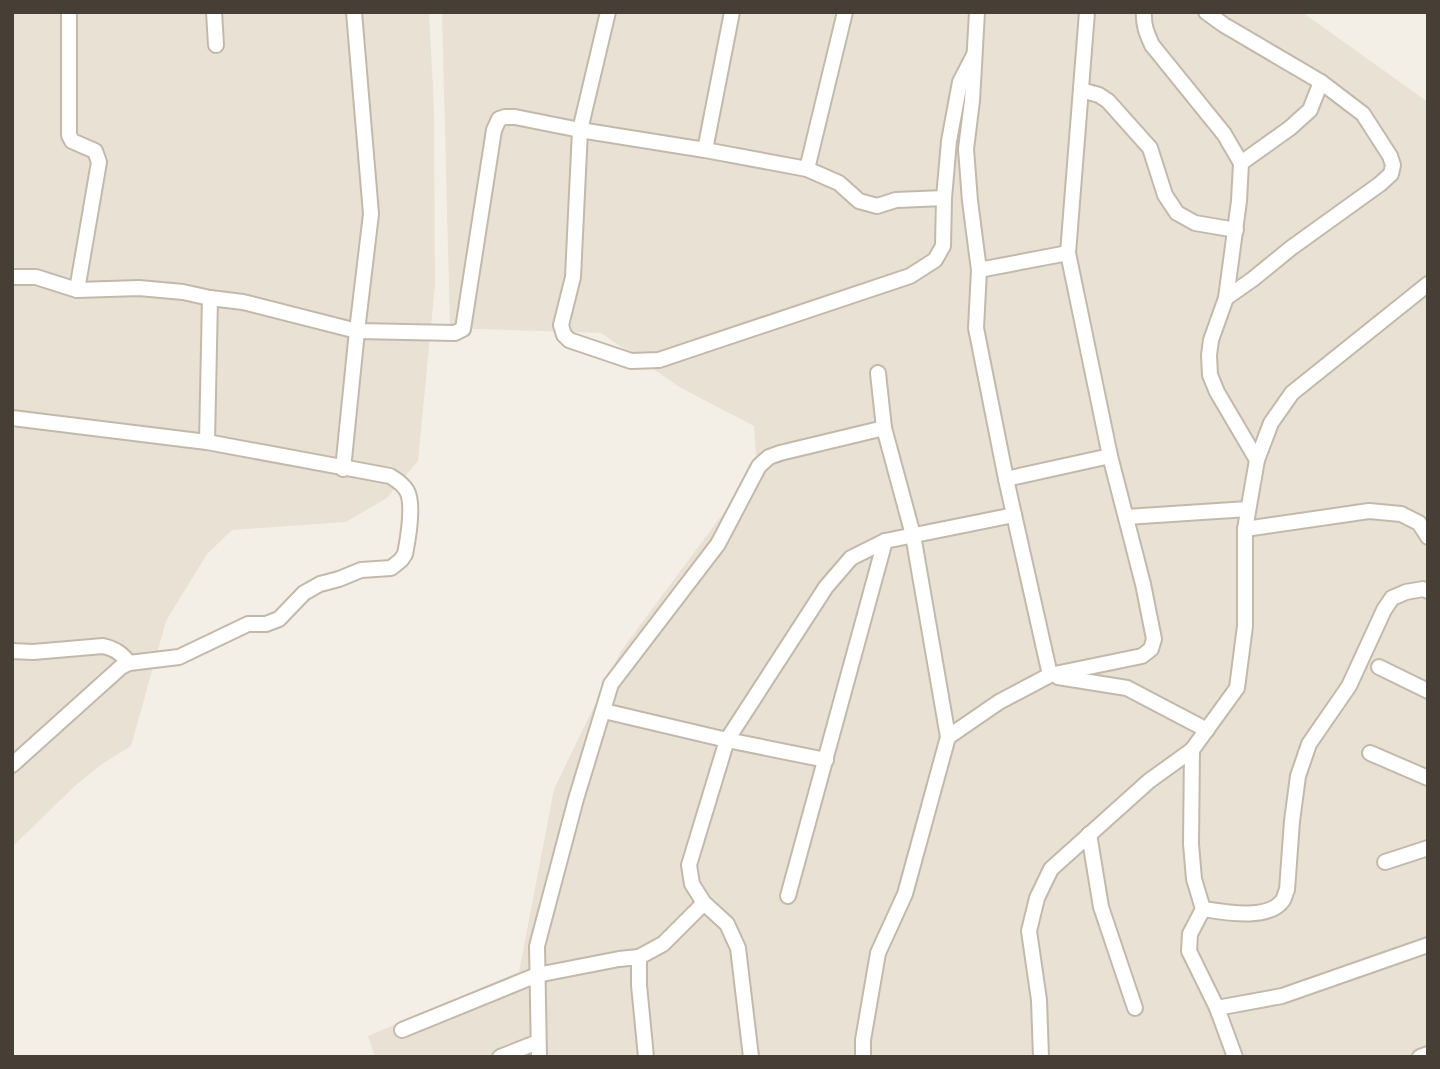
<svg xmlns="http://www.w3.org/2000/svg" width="1440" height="1069" font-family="'Nunito Sans',sans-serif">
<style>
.residential{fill:#e8e1d4}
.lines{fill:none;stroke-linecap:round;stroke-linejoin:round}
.minor-casing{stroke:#c3b9ab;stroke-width:18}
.minor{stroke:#fff;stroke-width:14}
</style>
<rect width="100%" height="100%" fill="#f4efe6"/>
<!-- residential -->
<g class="residential">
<polygon points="12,12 429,12 434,109 435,285 418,461 387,498 346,522 232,530 207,554 166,621 131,746 102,764 76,785 12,847"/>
<polygon points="442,12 1302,12 1425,100 1428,99 1428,1050 1405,1057 375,1057 368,1036 519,972 554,789 621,651 745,484 756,456 754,426 681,388 601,333 450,328"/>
</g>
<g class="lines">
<!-- minor casing -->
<g class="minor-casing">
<g id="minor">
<polyline points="69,12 69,135 72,141 95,151 99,162 77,290"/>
<polyline points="214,12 216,45"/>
<polyline points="608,12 580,130 573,277 561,325 564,335 569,340 631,361 659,360 910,276 935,260 943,246 944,198 949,141 960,82 974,55"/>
<polyline points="977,12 972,101 966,149 970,201 979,270 976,328 1006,479 1050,675"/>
<path d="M1144,12C1143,25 1147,34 1152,45L1224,134L1241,163L1239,201L1226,298L1211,340L1209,355L1210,375L1217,392L1257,460"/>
<polyline points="1206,12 1224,25 1321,82 1363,114 1390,156 1393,165 1391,174 1380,184 1291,248 1253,279 1226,298"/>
<polyline points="1081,90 1099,95 1108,101 1150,148 1165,195 1177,213 1195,223 1236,230"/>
<polyline points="705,150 732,12"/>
<polyline points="1241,163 1290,128 1310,110 1321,82"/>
<polyline points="807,169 845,12"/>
<polyline points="979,270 1068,253"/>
<polyline points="12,277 36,277 77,290 139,288 183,292 210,298 243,302 357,331 455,333 463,329 494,130 499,119 505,117 515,117 580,130 705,150 807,169 839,183 859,201 877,206 896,200 944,198"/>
<polyline points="878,373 884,428 913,535 948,737"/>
<path d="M12,418L207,442L390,476C397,480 403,484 407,491C414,504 408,539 405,554L401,560L391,568L361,570L339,579L320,584L304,593L279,619L266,624H248L179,657L129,663L121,667L12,765"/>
<polyline points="207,442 210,298"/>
<polyline points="343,469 357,331 371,214 354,12"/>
<polyline points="1006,479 1110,456"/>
<polyline points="1126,517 1248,509"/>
<polyline points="1245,529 1369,511 1401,514 1419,523 1428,537"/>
<path d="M12,651L33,652L103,646C116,649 122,654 129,663"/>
<polyline points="1379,667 1428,691"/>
<polyline points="1058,677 1127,688 1207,730"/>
<polyline points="604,711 727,740 826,760"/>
<polyline points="1192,750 1191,844 1194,879 1203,909 1190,934 1189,951 1217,1008"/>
<polyline points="1370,753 1428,778"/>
<polyline points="1089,834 1101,907 1135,1008"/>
<polyline points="1385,862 1428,848"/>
<polyline points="788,896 885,541"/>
<path d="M1203,909C1223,912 1269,921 1283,900C1285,897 1285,893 1287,890L1292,821L1298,776L1309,744L1349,686L1384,610L1392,598L1406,592L1423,589L1428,591"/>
<polyline points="639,957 663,944 704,903"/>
<polyline points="402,1030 537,975 619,959 639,957 639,985 646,1057"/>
<polyline points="500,1057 538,1042"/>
<polyline points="539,1057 537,946 576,799 611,684 718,544 759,466 769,457 780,453 884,428"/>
<polyline points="751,1057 738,948 727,924 704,903 692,884 689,865 727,740 826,587 851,558 885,541 1014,515"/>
<polyline points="863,1057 863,1040 878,953 905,894 948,737 999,702 1050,675 1142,656 1151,649 1154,639 1143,584 1110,456 1068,253 1087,12"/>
<polyline points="1041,1057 1039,1000 1029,931 1037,898 1051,869 1149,781 1192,750 1237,688 1245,626 1245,529 1257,460 1271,423 1292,393 1428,284"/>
<polyline points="1235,1057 1217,1008 1282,996 1428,945"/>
<polyline points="1420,1057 1428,1054"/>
</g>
</g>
<!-- minor -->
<use href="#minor" class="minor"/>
</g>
<!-- border -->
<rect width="1440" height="1069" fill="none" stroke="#473f35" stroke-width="28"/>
</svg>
